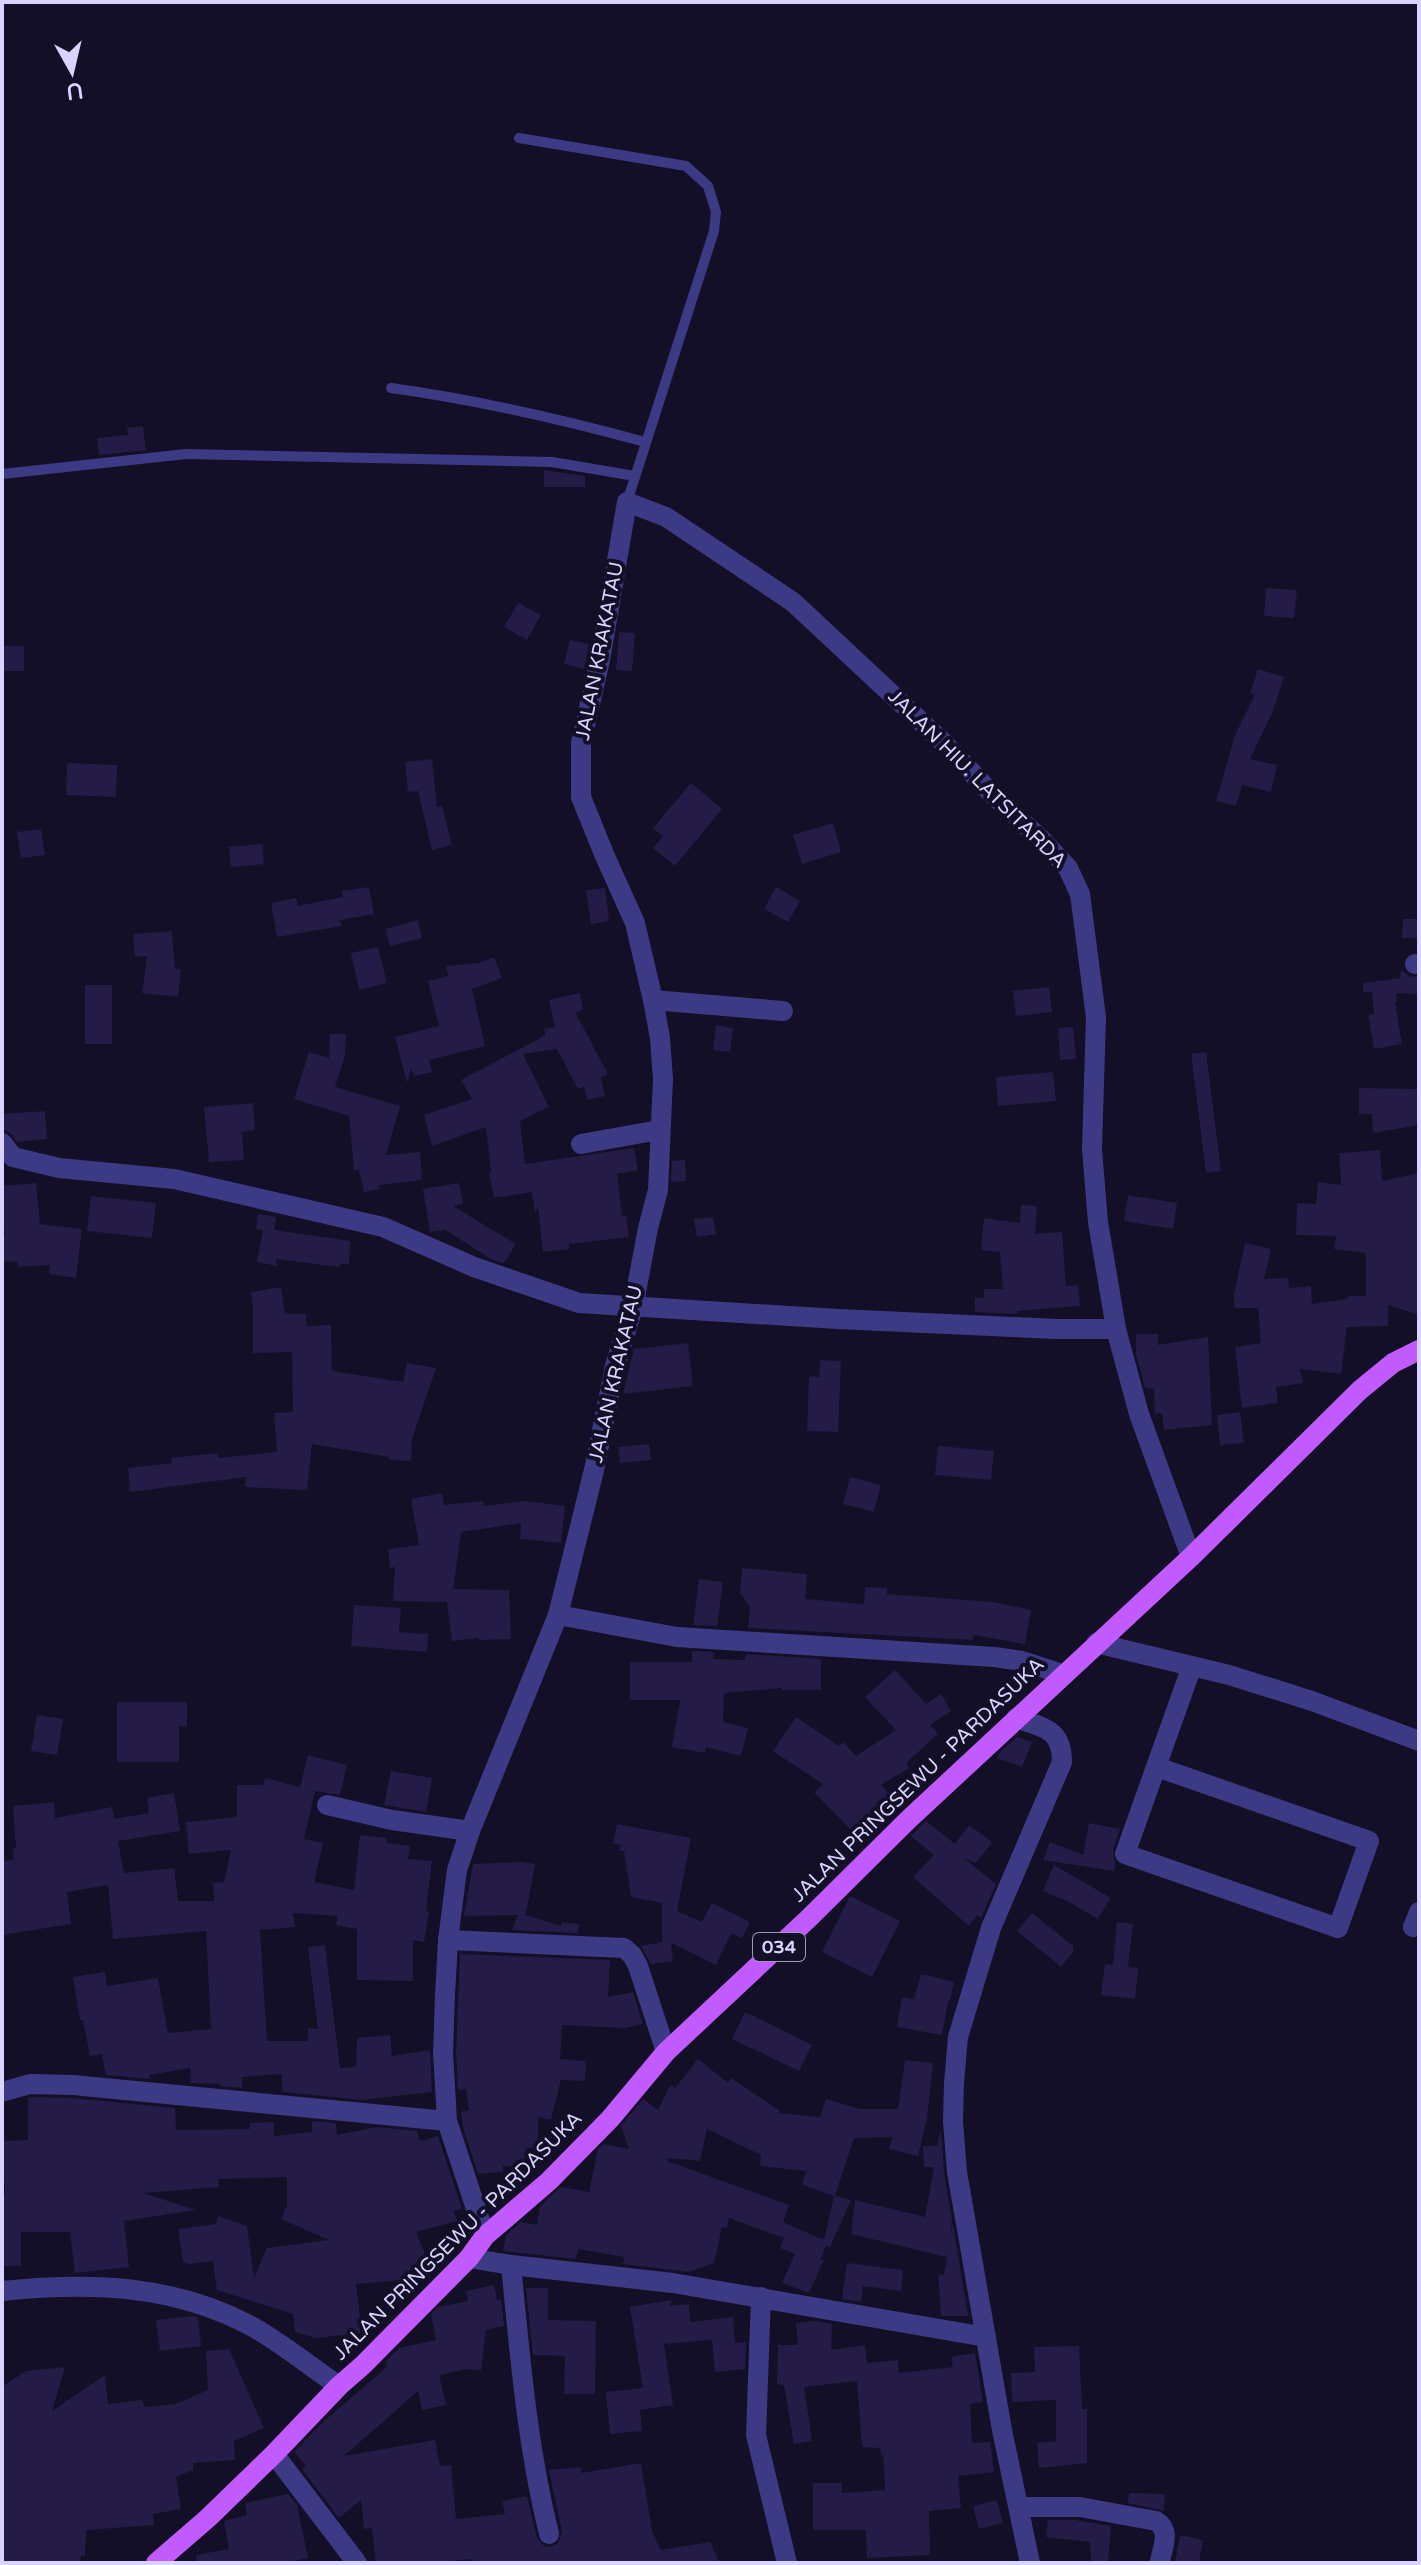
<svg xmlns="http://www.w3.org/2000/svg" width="1421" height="2565" font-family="'Varela Round',sans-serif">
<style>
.building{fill:#241b47;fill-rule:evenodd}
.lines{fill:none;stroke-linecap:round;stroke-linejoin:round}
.service{stroke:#3d3a85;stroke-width:10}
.minor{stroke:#3d3a85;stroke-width:20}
.primary{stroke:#c25bff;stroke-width:20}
.labels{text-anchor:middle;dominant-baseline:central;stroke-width:8;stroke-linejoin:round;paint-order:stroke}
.shield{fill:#130f26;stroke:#9e99be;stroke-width:2}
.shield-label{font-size:18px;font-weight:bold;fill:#d9d4ff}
.street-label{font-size:20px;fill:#d9d4ff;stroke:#130f26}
</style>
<rect width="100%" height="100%" fill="#130f26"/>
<!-- building -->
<g class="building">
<polygon points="143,426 146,450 99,455 97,438 128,435 127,428"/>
<polygon points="544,470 585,476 585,487 544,487"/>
<polygon points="1266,588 1297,590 1294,618 1264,616"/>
<polygon points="518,603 541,615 527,640 504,627"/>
<polygon points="619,632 635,633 632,671 616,670"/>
<polygon points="570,640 589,644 584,669 564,664"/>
<rect x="2" y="646" width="22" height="25"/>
<polygon points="1258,669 1284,677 1273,711 1250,759 1277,765 1271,792 1242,785 1236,806 1216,801 1235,735 1255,695 1250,693"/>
<polygon points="432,759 437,807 442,806 452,845 432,850 418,791 408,792 405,762"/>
<polygon points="67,763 117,765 116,797 66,795"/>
<polygon points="691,783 722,809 675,866 653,848 663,836 653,828"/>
<polygon points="833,823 841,852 802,864 793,835"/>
<polygon points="41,829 45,855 21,858 17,832"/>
<polygon points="262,844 264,864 231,867 229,847"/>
<polygon points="369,887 374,914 340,920 342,926 277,937 271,903 296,898 298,906 343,897 342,891"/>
<polygon points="776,887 800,901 788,922 764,909"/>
<polygon points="605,888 609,921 591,924 586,890"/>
<polygon points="1403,919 1419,919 1419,938 1402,938"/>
<polygon points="418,920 422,938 390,946 385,929"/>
<polygon points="172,931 175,969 181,970 178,997 142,993 147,956 135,957 133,934"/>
<polygon points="378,947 387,983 359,990 351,953"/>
<polygon points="494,957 502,978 472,989 485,1046 429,1060 432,1072 414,1076 411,1068 407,1083 395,1037 439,1026 428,981 448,976 446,966 480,963"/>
<polygon points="1401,970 1409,976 1419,977 1419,994 1396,993 1397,1002 1395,1002 1402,1044 1374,1049 1368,1015 1374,1014 1372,992 1363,992 1363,983 1400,978"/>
<rect x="85" y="985" width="27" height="59"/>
<polygon points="1049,987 1052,1012 1016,1016 1013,991"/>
<polygon points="580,993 583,1010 575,1012 608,1074 601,1078 605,1096 587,1100 584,1086 578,1089 557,1049 523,1054 549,1107 520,1121 525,1164 634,1148 638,1170 617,1174 622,1216 626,1215 629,1237 569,1244 569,1249 543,1252 538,1208 535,1213 532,1192 494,1198 489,1172 491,1171 486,1127 432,1146 424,1115 472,1099 461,1080 546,1035 544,1029 555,1027 549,1000"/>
<polygon points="716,1025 733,1028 730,1052 713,1050"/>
<polygon points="1073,1027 1076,1059 1060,1060 1058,1028"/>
<polygon points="330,1034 346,1034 345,1055 335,1087 400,1106 386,1155 420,1152 422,1180 379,1185 380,1189 364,1192 359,1170 354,1170 349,1116 294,1099 309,1052 329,1058"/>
<polygon points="1206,1052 1221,1171 1206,1173 1191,1054"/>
<polygon points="1053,1072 1056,1101 998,1106 996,1077"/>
<polygon points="1359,1088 1419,1089 1419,1125 1373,1133 1372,1114 1359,1114"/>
<polygon points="253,1103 255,1130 242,1132 244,1160 209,1162 204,1107"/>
<polygon points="45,1111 47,1139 17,1142 12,1134 4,1130 2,1114"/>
<polygon points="1380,1150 1382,1181 1419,1173 1419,1315 1388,1305 1388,1326 1347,1327 1341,1374 1300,1369 1303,1383 1276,1387 1278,1403 1242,1408 1235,1347 1261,1343 1258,1308 1234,1308 1234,1294 1245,1243 1271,1249 1264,1279 1288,1278 1289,1288 1311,1286 1312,1304 1348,1299 1348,1296 1366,1296 1366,1253 1334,1249 1336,1236 1296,1235 1297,1203 1316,1204 1318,1182 1341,1185 1339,1153"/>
<polygon points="685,1160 686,1181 671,1182 672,1161"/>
<polygon points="36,1183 40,1224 82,1229 76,1278 49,1274 50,1265 18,1267 17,1262 2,1261 2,1236 5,1236 2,1186"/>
<polygon points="459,1183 463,1204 453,1206 516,1244 504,1263 493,1260 445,1230 430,1232 423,1189"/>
<polygon points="1128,1195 1177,1203 1173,1229 1124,1221"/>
<polygon points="91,1196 156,1203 152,1238 87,1231"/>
<polygon points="1021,1205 1037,1206 1035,1234 1062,1232 1066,1286 1078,1285 1080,1306 1017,1311 1017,1314 975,1312 975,1298 984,1298 984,1289 1003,1289 1000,1252 981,1250 984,1218 1020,1223"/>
<polygon points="258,1214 276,1217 274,1230 350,1241 349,1264 340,1264 339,1267 276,1259 277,1266 257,1262 263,1230 256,1229"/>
<polygon points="713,1217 716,1234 697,1237 694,1219"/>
<polygon points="281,1287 285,1314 306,1314 307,1326 331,1325 332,1371 403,1382 407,1363 436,1368 412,1439 411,1461 389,1460 389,1457 312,1444 307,1490 245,1487 246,1477 130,1492 128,1468 172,1463 171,1458 218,1453 218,1458 277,1452 274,1413 293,1412 292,1352 253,1353 253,1308 251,1292"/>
<polygon points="1136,1334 1158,1334 1158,1345 1208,1337 1212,1425 1164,1430 1162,1413 1155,1414 1154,1389 1145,1388 1136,1354"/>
<polygon points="688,1343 693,1386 623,1394 634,1349"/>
<polygon points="820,1360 841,1361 838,1432 807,1431 809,1376 819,1377"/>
<polygon points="1240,1412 1244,1443 1220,1445 1217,1415"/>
<polygon points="649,1444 651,1460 620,1463 618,1447"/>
<polygon points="938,1446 994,1451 991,1480 935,1475"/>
<polygon points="850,1477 881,1485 874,1512 843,1504"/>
<polygon points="442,1493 444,1505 483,1501 484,1506 525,1501 565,1506 561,1543 520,1539 521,1523 461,1532 453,1589 509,1590 511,1639 479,1640 478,1638 452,1641 447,1602 393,1601 395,1567 390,1568 388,1549 419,1545 411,1499"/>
<polygon points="742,1568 807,1574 805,1599 864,1604 865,1587 887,1588 887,1594 993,1602 1031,1610 1025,1644 973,1635 973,1640 748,1628 750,1608 740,1592"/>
<polygon points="699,1579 723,1582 717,1626 693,1625"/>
<polygon points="354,1605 401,1608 399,1632 428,1634 427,1652 351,1646"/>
<polygon points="692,1651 714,1652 713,1659 745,1660 746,1654 821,1659 821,1690 782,1690 782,1688 724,1693 723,1722 748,1728 741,1756 706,1747 705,1753 672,1747 680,1700 630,1700 630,1662 692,1662"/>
<polygon points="895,1670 926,1704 941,1694 951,1711 930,1725 938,1734 906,1763 909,1768 881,1785 895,1799 856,1835 814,1792 823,1784 773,1751 796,1717 839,1746 843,1742 856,1756 896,1730 865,1697"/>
<polygon points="117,1702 187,1702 187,1726 179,1726 179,1762 117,1762"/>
<polygon points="37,1715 63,1719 57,1755 31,1751"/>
<polygon points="1017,1737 1032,1742 1022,1767 997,1758 999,1753"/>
<polygon points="308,1755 347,1765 340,1795 315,1791 304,1839 323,1843 314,1882 354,1890 360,1835 387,1838 387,1843 410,1846 408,1859 432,1861 426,1911 429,1912 424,1942 413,1940 413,1981 357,1980 357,1929 336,1925 338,1916 293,1913 295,1927 260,1930 267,2041 308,2041 308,2028 318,2029 308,1947 325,1945 340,2068 356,2067 357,2038 390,2035 392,2056 430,2050 432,2092 362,2100 282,2092 282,2074 242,2077 242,2088 220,2086 220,2084 191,2083 190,2068 149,2075 150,2079 106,2075 102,2054 90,2056 83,2020 80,2020 73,1977 105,1972 107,1986 158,1978 168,2033 211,2029 206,1931 113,1939 108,1885 67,1892 71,1924 2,1935 2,1861 14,1860 13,1848 16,1848 13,1806 54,1802 55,1818 112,1807 114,1819 149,1813 147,1798 174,1793 180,1831 118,1841 124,1873 174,1868 178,1901 214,1901 213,1883 224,1882 231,1850 189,1854 186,1822 237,1817 237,1785 263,1785 265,1778 300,1787"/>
<polygon points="391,1771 432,1778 426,1812 384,1805"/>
<polygon points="926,1821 955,1844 969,1825 992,1842 976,1863 964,1858 996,1884 981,1918 977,1915 969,1926 913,1877 934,1855 911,1836"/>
<polygon points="1089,1823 1120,1829 1113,1850 1115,1863 1114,1871 1043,1860 1050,1842 1083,1855"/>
<polygon points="617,1824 691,1838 677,1911 702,1922 712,1903 750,1922 742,1938 731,1933 716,1965 671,1943 673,1961 651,1964 641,1946 662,1942 662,1903 631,1897 624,1851 619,1851 621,1845 613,1844"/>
<polygon points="521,1862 535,1864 526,1914 523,1914 561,1926 562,1922 579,1924 578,1933 512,1930 518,1915 464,1916 473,1864"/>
<polygon points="1054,1865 1111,1898 1098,1919 1069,1902 1043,1891"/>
<polygon points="850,1896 900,1921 872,1977 822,1952"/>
<polygon points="1032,1913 1073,1946 1073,1952 1061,1967 1017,1931"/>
<polygon points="1117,1922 1133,1924 1128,1967 1138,1968 1135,1999 1101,1995 1105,1964 1113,1965"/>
<polygon points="460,1954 610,1960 608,1997 633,1992 643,2024 624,2028 562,2025 560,2059 586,2061 585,2081 561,2080 551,2120 538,2117 538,2148 526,2148 526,2166 503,2166 503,2172 478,2174 463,2127 461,2112 469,2110 466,2089 458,2090 456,2053"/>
<polygon points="921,1974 954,1982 950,2001 948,2001 942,2035 897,2027 902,1997 914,1999"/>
<polygon points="745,2012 812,2045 799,2071 732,2039"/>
<path d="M698,2059L728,2083L731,2078L780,2111L778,2113L820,2117L826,2099L860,2109H898L905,2060L933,2063L927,2119L918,2156L889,2149L892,2137L854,2138L835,2196L851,2200L830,2247L826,2246L820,2260H824L809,2293L782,2283L795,2254L780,2248L784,2238L729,2218L727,2228L722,2227L714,2263L688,2272L623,2264L624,2257L578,2249L576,2259L503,2251L506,2235L521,2222L537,2225L540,2206L561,2187L589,2192L598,2149L604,2144L629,2149L621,2126L643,2099L658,2110L670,2085L675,2088ZM707,2129L761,2155L760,2166L806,2171L802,2185L834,2196L824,2240L783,2222L789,2205L667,2161L668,2158L700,2161Z"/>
<polygon points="32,2097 72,2098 175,2108 176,2130 250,2129 250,2123 274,2122 274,2136 312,2132 312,2121 336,2123 337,2135 377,2127 417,2131 420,2141 438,2136 462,2209 454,2211 457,2221 416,2232 431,2268 401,2280 356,2284 362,2333 316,2338 295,2332 293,2314 217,2290 213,2261 190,2264 183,2262 178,2229 216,2224 218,2216 247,2226 254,2277 267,2248 329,2240 281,2219 287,2205 287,2177 218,2179 219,2187 143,2193 196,2210 124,2221 129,2267 75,2273 70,2232 21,2232 21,2266 2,2266 2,2195 5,2195 3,2141 28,2140 28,2098"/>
<polygon points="941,2129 944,2173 952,2220 950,2234 953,2224 968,2316 941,2316 938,2274 944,2275 947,2257 851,2234 855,2200 925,2217 934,2167 924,2167 923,2146 937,2146"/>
<polygon points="847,2263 903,2270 901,2291 863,2286 861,2302 842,2299"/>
<polygon points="494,2285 497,2300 501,2299 504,2326 486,2330 481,2370 467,2369 439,2375 446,2405 422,2410 418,2391 344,2456 435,2440 440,2466 451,2465 456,2519 505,2514 502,2501 527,2496 537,2538 544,2546 551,2547 558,2543 562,2532 549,2470 581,2467 581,2473 641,2463 652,2531 661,2550 710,2542 720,2563 473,2563 473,2559 432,2563 376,2563 372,2528 364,2529 361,2500 339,2518 338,2517 302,2469 306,2466 294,2452 323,2422 387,2367 386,2361 399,2348 436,2340 431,2314 438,2307 468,2301 466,2291"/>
<polygon points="526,2288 548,2288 548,2320 596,2321 595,2394 564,2394 565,2356 533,2355"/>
<polygon points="672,2300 669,2306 689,2304 690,2322 733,2317 735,2343 746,2342 745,2369 715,2372 712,2340 664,2344 673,2405 640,2410 642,2431 610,2434 606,2392 643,2388 630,2307"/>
<polygon points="193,2316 198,2318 201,2346 160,2351 156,2320"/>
<polygon points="815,2321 832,2324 831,2350 865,2345 867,2363 898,2360 899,2373 953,2367 951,2357 975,2353 983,2402 970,2404 972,2443 990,2442 994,2472 958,2476 961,2508 929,2511 930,2555 867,2558 866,2530 813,2530 813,2483 842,2483 842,2493 885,2490 883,2455 881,2455 880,2448 862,2447 857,2381 804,2387 812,2441 794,2444 784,2385 777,2384 778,2345 798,2345 796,2323"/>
<polygon points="1079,2346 1082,2409 1087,2409 1087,2463 1039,2468 1037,2443 1056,2441 1056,2400 1012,2402 1011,2373 1035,2372 1034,2347"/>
<polygon points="229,2349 264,2428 234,2441 235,2460 193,2463 193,2470 176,2477 181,2509 153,2514 154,2525 86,2530 85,2556 81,2556 80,2563 2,2563 2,2387 26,2371 65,2367 52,2411 105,2375 108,2404 142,2400 145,2407 175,2404 208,2390 206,2351"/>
<polygon points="1129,2493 1165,2494 1164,2511 1128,2503"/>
<polygon points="288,2494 297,2505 308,2558 284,2563 197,2563 196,2555 229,2549 224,2521 247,2515 245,2503"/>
<polygon points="997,2500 1003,2523 979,2529 973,2506"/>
<polygon points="1048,2520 1075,2520 1111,2526 1108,2563 1091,2563 1090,2542 1046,2537"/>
<polygon points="1180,2535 1203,2540 1199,2563 1175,2563"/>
</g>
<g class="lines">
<!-- service -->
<g class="service">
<polyline points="519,138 686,166 708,186 716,212 714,231 627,502"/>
<path d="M391,388C478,400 561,419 645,442"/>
<polyline points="2,474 186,454 552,462 635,476"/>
</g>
<!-- minor -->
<g class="minor">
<polyline points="1415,964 1419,964"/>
<polyline points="653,1000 783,1011"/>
<polyline points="2,1143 13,1157 59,1168 174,1179 383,1227 474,1267 579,1303 838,1319 1057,1329 1116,1329"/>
<polyline points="581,1144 659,1130"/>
<polyline points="558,1615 677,1637 994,1657 1022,1661 1062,1674"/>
<polyline points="1096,1643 1229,1675 1312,1701 1419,1741"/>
<path d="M1016,1718C1043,1728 1062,1728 1062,1762L991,1928L958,2037L954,2083L953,2121L957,2172L1002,2430L1030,2563"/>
<polyline points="1157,1767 1369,1841 1338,1928 1125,1854 1192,1666"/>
<polyline points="327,1805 392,1820 470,1831"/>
<polyline points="1413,1927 1419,1912"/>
<polyline points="448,1940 624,1948 632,1955 638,1966 666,2052"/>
<polyline points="2,2092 30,2084 73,2085 447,2121"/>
<polyline points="485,2236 447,2121 443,2053 445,1995 448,1940 457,1870 470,1831 558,1615 594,1470 615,1366 633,1308 648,1228 658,1190 663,1079 660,1038 653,1000 635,923 604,854 581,797 581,743 600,660 627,502 666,517 793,602 945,744 991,793 1041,839 1068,868 1080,894 1096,1017 1092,1149 1098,1222 1116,1329 1139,1414 1191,1557"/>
<polyline points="469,2258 511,2265 673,2283 986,2337"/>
<path d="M511,2265C520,2356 527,2445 549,2534"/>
<path d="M2,2291C89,2282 174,2284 253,2327C283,2344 311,2367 339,2386"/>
<polyline points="761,2297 756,2435 787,2563"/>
<polyline points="274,2454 357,2563"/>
<path d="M1019,2507H1080L1156,2521C1171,2530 1163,2546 1160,2561"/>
</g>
<!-- primary -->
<polyline class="primary" points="156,2563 208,2518 274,2454 339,2386 363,2365 469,2258 485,2236 549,2181 610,2119 666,2052 808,1919 909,1819 1191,1557 1360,1390 1393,1363 1419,1350"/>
</g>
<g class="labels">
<!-- shield labels -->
<rect class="shield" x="753" y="1933" width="52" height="28" rx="6"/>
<g class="shield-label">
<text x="779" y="1947">034</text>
</g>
<!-- street labels -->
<g class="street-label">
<text transform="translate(600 651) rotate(-79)">JALAN KRAKATAU</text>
<text transform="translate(977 779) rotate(45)">JALAN HIU. LATSITARDA</text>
<text transform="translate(616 1374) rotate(-77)">JALAN KRAKATAU</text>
<text transform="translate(918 1780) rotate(-44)">JALAN PRINGSEWU - PARDASUKA</text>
<text transform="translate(458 2236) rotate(-45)">JALAN PRINGSEWU - PARDASUKA</text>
</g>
</g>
<!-- border -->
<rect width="1421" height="2565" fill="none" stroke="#d9d4ff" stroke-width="8"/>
<!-- north arrow -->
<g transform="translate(72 72) rotate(172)" stroke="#130f26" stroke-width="6" paint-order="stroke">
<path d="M0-6L14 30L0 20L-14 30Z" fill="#d9d4ff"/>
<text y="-12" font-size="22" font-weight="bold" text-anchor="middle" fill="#d9d4ff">U</text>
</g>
</svg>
